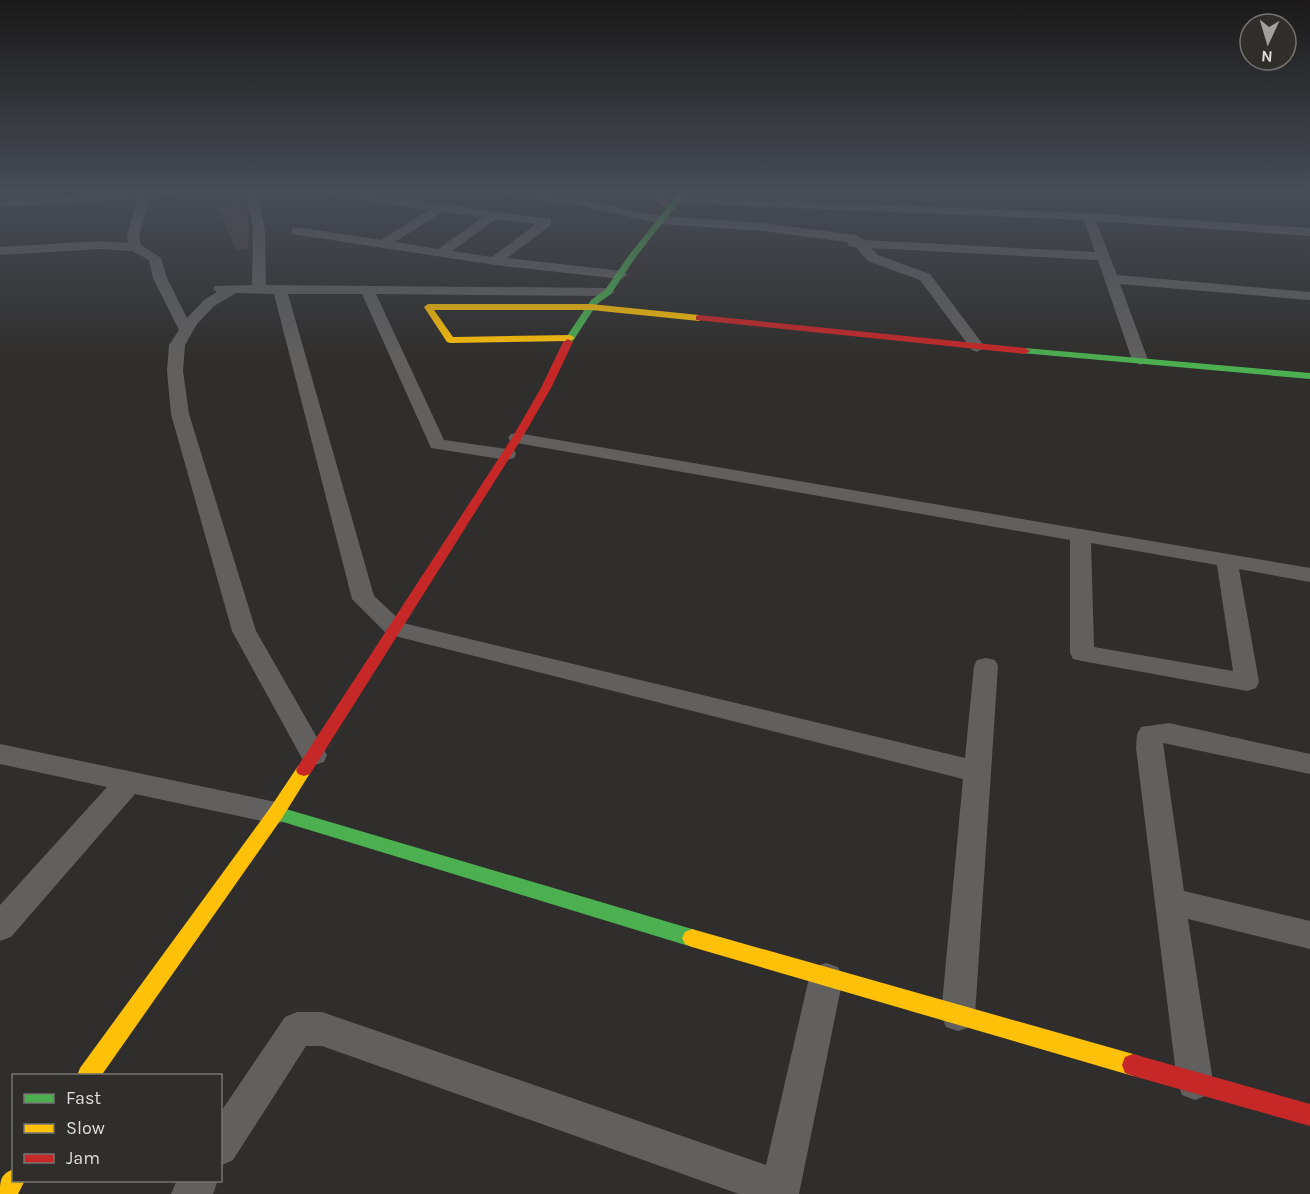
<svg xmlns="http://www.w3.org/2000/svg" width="1310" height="1194" font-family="Karla,sans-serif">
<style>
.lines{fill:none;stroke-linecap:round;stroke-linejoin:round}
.street{fill:#61605f;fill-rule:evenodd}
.fast{fill:#4caf50;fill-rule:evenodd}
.slow{fill:#ffc107;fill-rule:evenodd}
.jam{fill:#c62828;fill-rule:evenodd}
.wall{fill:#413a36}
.shaded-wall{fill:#35302c}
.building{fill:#4c443f;stroke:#35302c;stroke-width:1.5}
</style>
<rect width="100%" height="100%" fill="#2f2e2c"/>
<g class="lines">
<!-- street -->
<g class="street">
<polygon points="116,193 183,193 178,196 149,198 139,236 141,245 161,258 167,278 187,318 204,300 217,292 213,289 215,286 252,285 253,229 246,193 257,193 265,229 266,285 608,288 615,292 608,296 376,294 444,440 514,450 516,454 514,458 507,460 431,448 362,294 288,294 374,596 403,623 965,758 974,666 977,660 986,658 995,660 998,666 975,1015 970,1027 958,1031 946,1027 941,1015 963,779 387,634 352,599 274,294 236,293 214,306 197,324 185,345 183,371 189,414 256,631 327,755 324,762 314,765 304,762 232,631 171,414 167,371 169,345 179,330 153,278 149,260 132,251 100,249 0,255 0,247 100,241 128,243 127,236 137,199 0,207 0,201"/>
<path d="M325,193H358L551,219V225L507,258L621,271L628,275L621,279L495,265L292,234V228L296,227L381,240L429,210L330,196ZM442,212L483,217L438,249L395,242ZM496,219L536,224L492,257L452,251Z"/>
<polygon points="499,193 533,193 581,200 661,216 762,223 856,235 864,240 1095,252 1084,220 677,203 671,200 677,197 1089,213 1310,228 1310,236 1096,221 1117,275 1310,292 1310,300 1120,284 1148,360 1140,365 1132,360 1098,260 871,248 878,255 930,274 985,347 977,352 972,350 920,280 868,261 856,247 848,246 847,242 762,231 661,224 581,206 504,196"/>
<polygon points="646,193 659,193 677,208 671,211 667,210"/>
<path d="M517,433L1310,568V582L1239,569L1259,682L1256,688L1247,691L1082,661L1073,659L1070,653V540L511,442L508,438L511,434ZM1091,543L1217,565L1233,671L1094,647Z"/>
<polygon points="1169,723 1310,754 1310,774 1163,743 1184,891 1310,921 1310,949 1188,919 1213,1082 1208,1095 1195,1100 1182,1095 1177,1082 1136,748 1137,734 1141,727"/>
<polygon points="0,744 276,802 286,805 290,813 286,821 276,824 135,794 11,937 0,941 0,905 107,787 0,764"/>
<polygon points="826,963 838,967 843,978 799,1194 739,1194 322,1046 306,1046 233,1160 220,1166 220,1113 285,1017 297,1012 322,1012 766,1165 809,978 814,967"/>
<polygon points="177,1180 218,1180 213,1194 171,1194"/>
</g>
<!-- fast -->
<g class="fast">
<polygon points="679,193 686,193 635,258 611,294 597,304 571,344 565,344 563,342 591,300 605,290 629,255"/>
<polygon points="1025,348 1310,373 1310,379 1022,353 1022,349"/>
<polygon points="276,806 692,929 699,932 702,938 699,944 692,947 270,818 267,813 270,808"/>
</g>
<!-- slow -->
<g class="slow">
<polygon points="591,304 699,315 703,318 699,321 591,310 434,310 453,337 570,335 575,338 570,341 450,343 447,342 424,307 428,304"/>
<polygon points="304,764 310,766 312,770 282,818 101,1076 77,1076 80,1068 270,808 298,766"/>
<polygon points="692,929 1133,1054 1141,1057 1144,1065 1141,1073 1133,1076 692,947 685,944 682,938 685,932"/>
<path d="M14,1169V1180H25L18,1194H0C0,1181 0,1174 14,1169Z"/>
</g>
<!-- jam -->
<g class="jam">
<polygon points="699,315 1025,348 1030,351 1025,354 696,320 696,316"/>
<polygon points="568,339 573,342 551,388 522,438 310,774 304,776 298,774 296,770 298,766 512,438 541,388 563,342"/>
<polygon points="1133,1054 1310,1104 1310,1126 1133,1076 1125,1073 1122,1065 1125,1057"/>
</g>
</g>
<!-- wall -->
<g class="wall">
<polygon points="378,193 451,193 437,201"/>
<polygon points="217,207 251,229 250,254 237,256"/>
</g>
<!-- shaded-wall -->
<g class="shaded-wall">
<polygon points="443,193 451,193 437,201 437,197"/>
<polygon points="246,204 251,229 250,254 237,256 236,251"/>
</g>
<!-- building -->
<g class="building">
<polygon points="411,193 443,193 437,197"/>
<polygon points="246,204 250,224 249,249 236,251 217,207"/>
</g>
<!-- sky -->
<linearGradient id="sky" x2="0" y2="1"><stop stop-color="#1a1918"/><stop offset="0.53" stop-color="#474c56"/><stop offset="1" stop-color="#474c56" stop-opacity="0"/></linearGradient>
<rect width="1310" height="361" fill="url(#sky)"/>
<!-- legend -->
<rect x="12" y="1074" width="210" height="108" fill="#302e2b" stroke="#767472" stroke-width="1.5"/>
<rect x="24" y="1094" width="30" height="9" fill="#4caf50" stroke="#767472" stroke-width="1.5"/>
<text x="66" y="1104" font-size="18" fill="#dfdedc">Fast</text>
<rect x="24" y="1124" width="30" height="9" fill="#ffc107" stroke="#767472" stroke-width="1.5"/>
<text x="66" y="1134" font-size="18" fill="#dfdedc">Slow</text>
<rect x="24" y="1154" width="30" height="9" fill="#c62828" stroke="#767472" stroke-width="1.5"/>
<text x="66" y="1164" font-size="18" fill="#dfdedc">Jam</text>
<!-- north arrow -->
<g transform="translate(1268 42) rotate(184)"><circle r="28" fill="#302e2b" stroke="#767472" stroke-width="1.5"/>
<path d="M0-4.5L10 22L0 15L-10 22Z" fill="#a1a09e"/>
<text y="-9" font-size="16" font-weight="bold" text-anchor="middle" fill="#dfdedc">N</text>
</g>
</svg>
